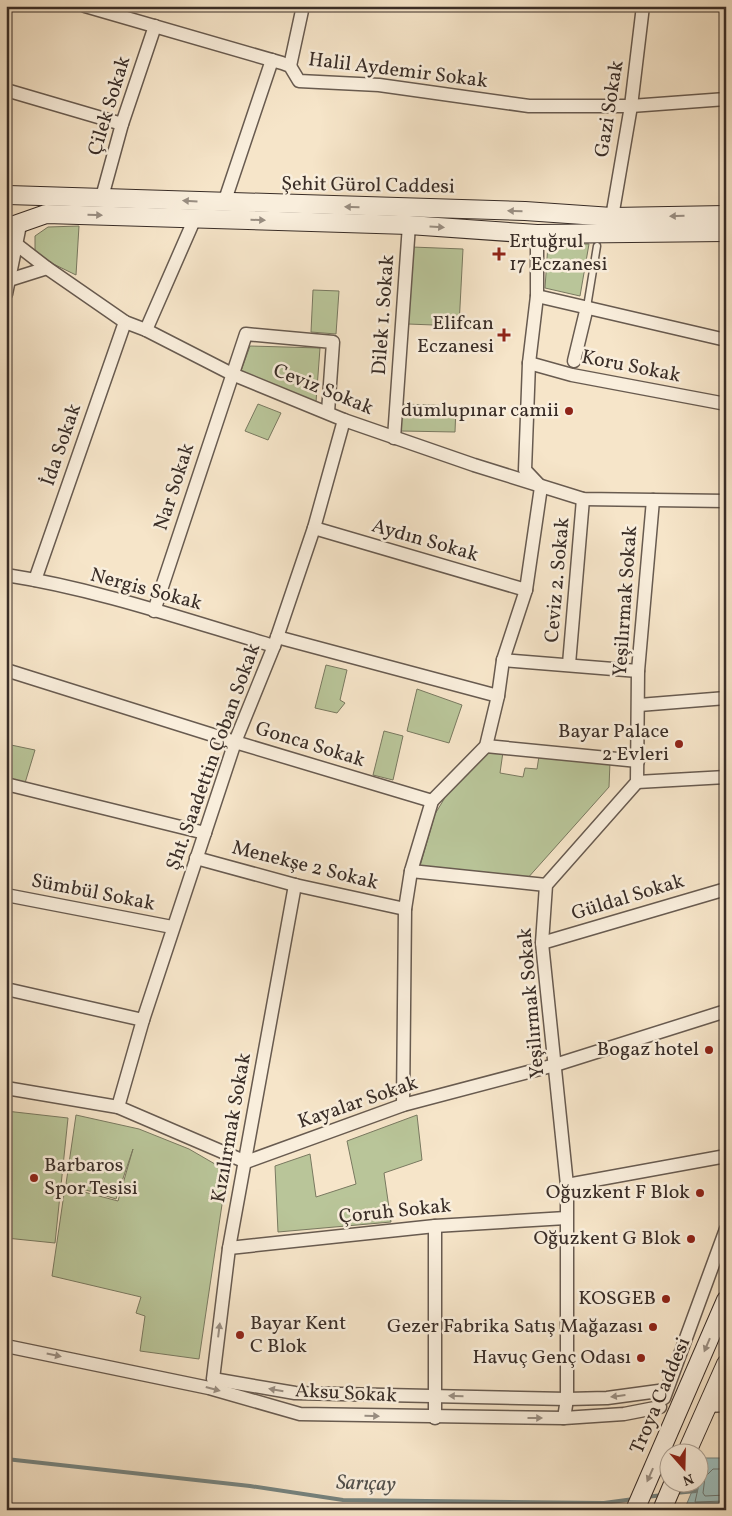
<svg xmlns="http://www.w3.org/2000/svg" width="732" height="1516" font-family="Vollkorn,serif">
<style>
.green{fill:#b9c599;stroke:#797960}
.water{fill:#9ebebc;stroke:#768480}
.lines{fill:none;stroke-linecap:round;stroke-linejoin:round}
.shore{stroke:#6c7672;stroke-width:1}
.stream{stroke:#768480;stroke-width:4}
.service-casing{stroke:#685b50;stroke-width:9}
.minor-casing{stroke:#685b50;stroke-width:15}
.secondary-casing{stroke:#392d27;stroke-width:20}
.service{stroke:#f9eedc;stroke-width:6}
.minor{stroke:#f9eedc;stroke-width:12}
.secondary{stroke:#f9eedc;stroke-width:18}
.oneway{fill:#998e82}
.poi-dot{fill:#8f2418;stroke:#f9eedc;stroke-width:2}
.labels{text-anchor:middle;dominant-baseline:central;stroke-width:5;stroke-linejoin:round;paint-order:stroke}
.street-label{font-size:20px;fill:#392d27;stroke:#f9eedc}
.poi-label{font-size:20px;fill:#392d27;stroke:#f9eedc;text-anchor:end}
.water-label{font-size:21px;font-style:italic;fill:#52514c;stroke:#f9eedc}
</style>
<rect width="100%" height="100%" fill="#f6e5c9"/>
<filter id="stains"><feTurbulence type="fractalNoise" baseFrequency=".004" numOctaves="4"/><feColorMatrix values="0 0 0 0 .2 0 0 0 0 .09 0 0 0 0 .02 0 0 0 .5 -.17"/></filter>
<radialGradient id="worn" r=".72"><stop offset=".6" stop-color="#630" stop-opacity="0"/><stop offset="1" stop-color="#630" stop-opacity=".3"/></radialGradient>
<!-- green -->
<g class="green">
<polygon points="79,226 76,275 39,257 35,252 35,236 48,227"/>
<polygon points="548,244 589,244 580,296 545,288"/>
<polygon points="412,247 463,249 459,326 408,324"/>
<polygon points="313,290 339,291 336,334 311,332"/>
<polygon points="250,346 320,348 316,402 241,371"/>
<polygon points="258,404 281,413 268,440 245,431"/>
<polygon points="402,404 456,406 455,432 401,431"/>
<polygon points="326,665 347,670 340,700 345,703 337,713 315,708"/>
<polygon points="417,689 462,705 449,743 407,731"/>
<polygon points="384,731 403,736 393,780 373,775"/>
<polygon points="11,745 35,750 25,783 6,779 6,760"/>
<polygon points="490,750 503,752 500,773 523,777 525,768 537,769 539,756 610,762 609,787 526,880 420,866 435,814 452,786"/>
<polygon points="6,1111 68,1118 55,1243 6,1238"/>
<polygon points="76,1115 139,1129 189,1149 227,1171 199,1359 140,1351 145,1316 136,1313 141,1297 52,1276 65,1187 118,1201 133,1149 116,1199 66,1184"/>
<polygon points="417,1115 422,1160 384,1173 391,1222 278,1232 275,1166 310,1154 316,1197 356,1184 347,1141"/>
<polygon points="726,1506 726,1510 676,1510 676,1508"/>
</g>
<!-- water -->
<polygon class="water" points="705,1458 726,1458 726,1506 685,1508 695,1484 700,1484 700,1471"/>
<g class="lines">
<!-- shore -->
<g class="shore">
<polyline points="726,1469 713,1469 705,1477 703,1493 705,1496 726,1495"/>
<polyline points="699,1484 695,1502 726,1501"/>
</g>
<!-- stream -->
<g class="stream">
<polyline points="6,1459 250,1486 343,1500 604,1503 634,1499"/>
<polyline points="675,1493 696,1491"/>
<polyline points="646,1497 663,1495"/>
</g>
<!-- service casing -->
<g class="service-casing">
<polyline id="service" points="587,307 597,246"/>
</g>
<!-- minor casing -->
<g class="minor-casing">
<g id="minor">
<polyline points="85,6 282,63 290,66 299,81 379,85 529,106 631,106 726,99"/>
<polyline points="290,66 303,6"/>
<polyline points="6,90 122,124"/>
<polyline points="102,197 122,124 155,26"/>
<polyline points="224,203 272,60"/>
<polyline points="612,217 631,106 643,6"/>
<polyline points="16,244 47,268 125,322 146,330 232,374 344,420 474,465 583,499 726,501"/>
<polyline points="9,280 47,268"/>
<polyline points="6,294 20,225"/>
<polyline points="537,296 726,340"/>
<polyline points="146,330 195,218"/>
<polyline points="574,361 587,307"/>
<polyline points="529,363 572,375 726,404"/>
<polyline points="394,438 409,225"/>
<polyline points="314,528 526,590"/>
<path d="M6,575C97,589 186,620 274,646"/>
<polyline points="35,580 125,322"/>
<polyline points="154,611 246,334 333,342 328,412"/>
<polyline points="277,637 498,696"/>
<polyline points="503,660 638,671"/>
<polyline points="569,664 583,499"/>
<polyline points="6,670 235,742 432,801"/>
<polyline points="639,705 726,698"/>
<polyline points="486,746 638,761"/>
<polyline points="637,782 726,777"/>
<polyline points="6,784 205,833"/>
<polyline points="196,858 295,885 405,909"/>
<polyline points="411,871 546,885"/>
<polyline points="295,885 229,1248 213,1379 295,1393 567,1399 607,1398 666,1390"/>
<polyline points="6,895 172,927"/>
<polyline points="542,943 726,889"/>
<polyline points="6,989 143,1020"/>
<polyline points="6,1088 118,1107 246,1162 403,1105 555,1065 726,1011"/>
<polyline points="403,1105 405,909 411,871 432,801 486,746 498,696 503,660 526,590 541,487 525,470 529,363 537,296 537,234"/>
<polyline points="118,1107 143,1020 235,742 274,646 314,528 344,420"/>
<polyline points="567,1185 726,1156"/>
<polyline points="435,1226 435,1418"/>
<polyline points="229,1248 435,1226 566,1218"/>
<polyline points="6,1346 209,1388 300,1414 564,1418 624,1414 660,1407"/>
<polyline points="664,1398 726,1229"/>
<polyline points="708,1406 726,1405"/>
<polyline points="564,1418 567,1399 567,1185 542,943 546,885 637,782 638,671 653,500"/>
</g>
</g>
<!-- secondary casing -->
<g class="secondary-casing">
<g id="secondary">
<polyline points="8,195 525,211 612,217 726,215"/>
<polyline points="6,228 46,214 409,225 537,234 726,232"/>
<polyline points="686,1454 726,1364"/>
<polyline points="635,1510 726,1300"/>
<polyline points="662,1510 673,1484"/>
</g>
</g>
<!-- service -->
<use href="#service" class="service"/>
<!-- minor -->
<use href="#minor" class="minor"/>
<!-- secondary -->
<use href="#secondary" class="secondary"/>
</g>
<!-- one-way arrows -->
<defs><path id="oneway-solid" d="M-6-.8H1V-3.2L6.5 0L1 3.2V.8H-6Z" transform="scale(1.25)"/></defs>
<g class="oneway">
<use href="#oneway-solid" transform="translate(190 201) rotate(-177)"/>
<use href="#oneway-solid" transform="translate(352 207) rotate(-179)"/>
<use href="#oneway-solid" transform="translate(515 211) rotate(-179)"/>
<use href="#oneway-solid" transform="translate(95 215) rotate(2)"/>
<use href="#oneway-solid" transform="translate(677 216) rotate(179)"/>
<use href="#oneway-solid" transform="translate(258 220) rotate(2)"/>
<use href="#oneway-solid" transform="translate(437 227) rotate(4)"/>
<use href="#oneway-solid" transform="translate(219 1330) rotate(-83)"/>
<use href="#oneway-solid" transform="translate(707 1345) rotate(113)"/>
<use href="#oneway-solid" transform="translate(54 1355) rotate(12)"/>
<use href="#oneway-solid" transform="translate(213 1389) rotate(15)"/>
<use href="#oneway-solid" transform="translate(276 1390) rotate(-170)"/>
<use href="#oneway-solid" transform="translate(456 1396) rotate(-179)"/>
<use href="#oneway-solid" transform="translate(618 1396) rotate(173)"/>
<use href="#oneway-solid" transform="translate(372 1416) rotate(2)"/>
<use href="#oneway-solid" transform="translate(535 1418)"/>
<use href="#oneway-solid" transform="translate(650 1475) rotate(114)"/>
</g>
<!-- markers -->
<g class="poi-dot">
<path d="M496.5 246.5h5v5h5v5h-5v5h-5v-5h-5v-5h5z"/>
<path d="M501.5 327.5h5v5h5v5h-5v5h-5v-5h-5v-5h5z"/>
<circle cx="569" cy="411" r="5"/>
<circle cx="679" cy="744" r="5"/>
<circle cx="709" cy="1050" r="5"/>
<circle cx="34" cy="1178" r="5"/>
<circle cx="700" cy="1193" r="5"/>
<circle cx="691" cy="1239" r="5"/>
<circle cx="666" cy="1299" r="5"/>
<circle cx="653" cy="1327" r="5"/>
<circle cx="240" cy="1335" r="5"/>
<circle cx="641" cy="1358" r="5"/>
</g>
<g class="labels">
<!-- street labels -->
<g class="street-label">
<text transform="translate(398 71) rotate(7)">Halil Aydemir Sokak</text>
<text transform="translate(110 106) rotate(-73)">Çilek Sokak</text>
<text transform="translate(610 109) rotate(-81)">Gazi Sokak</text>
<text transform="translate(368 186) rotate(1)">Şehit Gürol Caddesi</text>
<text transform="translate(384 315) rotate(-86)">Dilek 1. Sokak</text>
<text transform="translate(631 367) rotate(11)">Koru Sokak</text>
<text transform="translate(323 390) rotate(22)">Ceviz Sokak</text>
<text transform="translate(62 445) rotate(-71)">İda Sokak</text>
<text transform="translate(175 487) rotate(-72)">Nar Sokak</text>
<text transform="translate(425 541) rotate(16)">Aydın Sokak</text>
<text transform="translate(558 580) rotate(-85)">Ceviz 2. Sokak</text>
<text transform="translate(146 590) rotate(15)">Nergis Sokak</text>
<text transform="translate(626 601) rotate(-86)">Yeşilırmak Sokak</text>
<text transform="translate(310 745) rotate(17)">Gonca Sokak</text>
<text transform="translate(214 757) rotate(-70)">Şht. Saadettin Çoban Sokak</text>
<text transform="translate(305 866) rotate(14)">Menekşe 2 Sokak</text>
<text transform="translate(93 893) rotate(11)">Sümbül Sokak</text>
<text transform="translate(628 898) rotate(-17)">Güldal Sokak</text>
<text transform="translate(532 1003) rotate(-95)">Yeşilırmak Sokak</text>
<text transform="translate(358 1103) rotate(-19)">Kayalar Sokak</text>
<text transform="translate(232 1128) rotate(-80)">Kızılırmak Sokak</text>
<text transform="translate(395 1212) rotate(-6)">Çoruh Sokak</text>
<text transform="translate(346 1394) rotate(3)">Aksu Sokak</text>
<text transform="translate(661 1396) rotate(-67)">Troya Caddesi</text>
</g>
<!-- poi labels -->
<g class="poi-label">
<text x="509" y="242" text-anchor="start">Ertuğrul<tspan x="509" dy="23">17 Eczanesi</tspan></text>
<text x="494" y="324">Elifcan<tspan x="494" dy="23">Eczanesi</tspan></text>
<text x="559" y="411">dumlupınar camii</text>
<text x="669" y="732">Bayar Palace<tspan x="669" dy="23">2 Evleri</tspan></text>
<text x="699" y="1050">Bogaz hotel</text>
<text x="44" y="1166" text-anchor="start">Barbaros<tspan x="44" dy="23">Spor Tesisi</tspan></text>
<text x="690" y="1193">Oğuzkent F Blok</text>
<text x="681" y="1239">Oğuzkent G Blok</text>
<text x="656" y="1299">KOSGEB</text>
<text x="250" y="1324" text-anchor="start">Bayar Kent<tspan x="250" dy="23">C Blok</tspan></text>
<text x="643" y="1327">Gezer Fabrika Satış Mağazası</text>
<text x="631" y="1358">Havuç Genç Odası</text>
</g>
<!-- water labels -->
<g class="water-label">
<text transform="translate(366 1484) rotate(2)">Sarıçay</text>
</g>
</g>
<!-- margin -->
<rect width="732" height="1516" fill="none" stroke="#f6e5c9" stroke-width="25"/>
<rect x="8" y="8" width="717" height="1501" fill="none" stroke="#392d27" stroke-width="2.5"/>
<rect x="12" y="12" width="707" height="1491" fill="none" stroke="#392d27"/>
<!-- north arrow -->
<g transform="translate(684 1468) rotate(160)"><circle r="24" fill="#f9eedc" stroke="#aca194"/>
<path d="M0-4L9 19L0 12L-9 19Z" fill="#8f2418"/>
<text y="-8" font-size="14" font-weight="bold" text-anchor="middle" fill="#392d27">N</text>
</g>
<rect width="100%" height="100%" filter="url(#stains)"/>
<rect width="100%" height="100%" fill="url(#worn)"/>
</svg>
